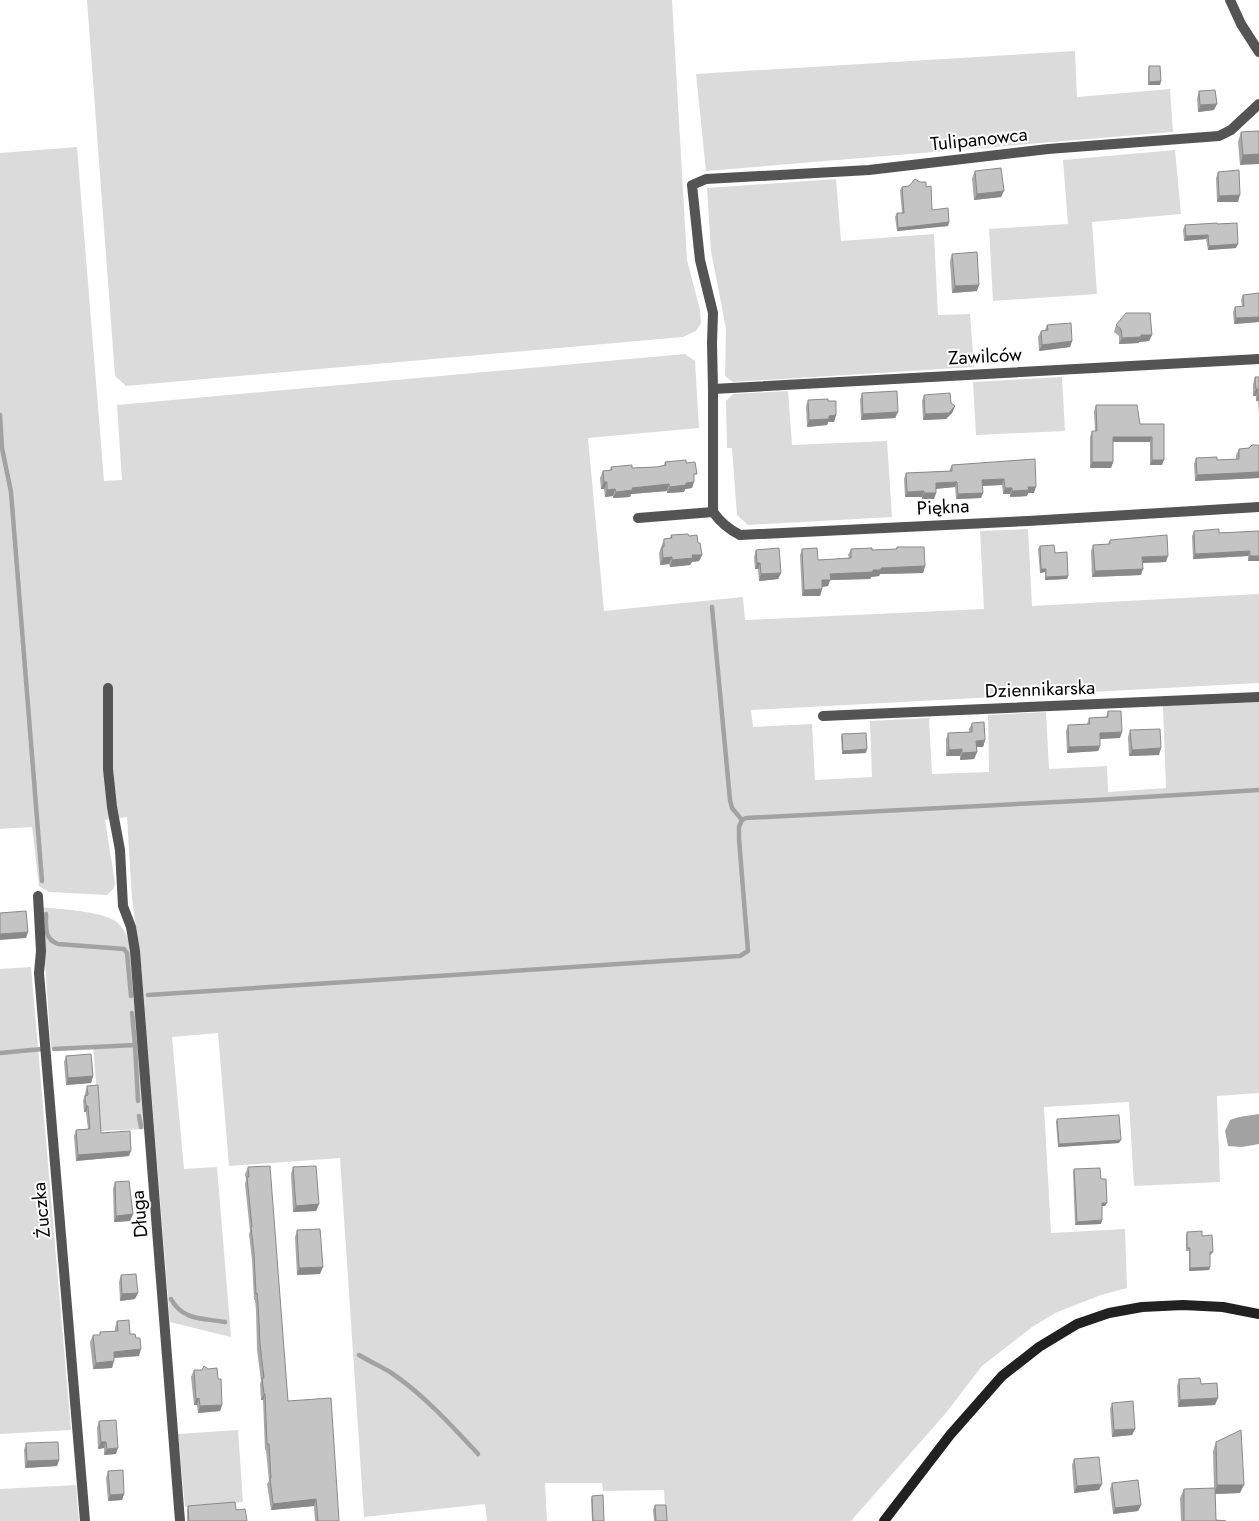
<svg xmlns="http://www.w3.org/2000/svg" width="1259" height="1521" font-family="Jost,sans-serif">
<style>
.green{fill:#dbdbdb}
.water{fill:#a2a2a2}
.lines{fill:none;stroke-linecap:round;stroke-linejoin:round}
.stream{stroke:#a2a2a2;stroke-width:4.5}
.street{stroke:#545454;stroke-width:10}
.secondary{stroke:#212121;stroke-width:10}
.wall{fill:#a9a9a9}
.shaded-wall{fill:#898989}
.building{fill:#c4c4c4;stroke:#898989}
.labels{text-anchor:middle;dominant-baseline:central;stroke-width:4;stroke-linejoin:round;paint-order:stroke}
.street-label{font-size:19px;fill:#000;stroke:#fff}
</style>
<rect width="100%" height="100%" fill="#fff"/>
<!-- green -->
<g class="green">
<polygon points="87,0 672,0 687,260 700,310 701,323 696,331 683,337 126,386 115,376"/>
<polygon points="1075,51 1077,97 1170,89 1173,132 706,171 696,74"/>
<polygon points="77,147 104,481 122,480 117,405 685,354 695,361 699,428 588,438 604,611 743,597 745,620 984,609 980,531 1028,529 1032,606 1259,594 1259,683 751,710 753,727 812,724 815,780 872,777 870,721 929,718 932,774 989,772 988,715 1046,712 1049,769 1107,766 1108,792 1166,788 1163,706 1259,702 1259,1093 1217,1096 1220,1182 1134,1186 1129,1102 1044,1107 1051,1233 1125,1229 1127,1288 1101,1295 1055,1313 1032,1327 982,1366 945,1414 851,1521 666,1521 664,1490 603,1491 602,1483 545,1483 547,1521 487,1521 485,1504 364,1517 340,1158 229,1166 218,1033 172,1037 184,1169 217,1167 231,1337 170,1322 141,964 132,898 127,817 105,820 115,883 114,888 107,895 49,892 39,886 32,827 0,829 0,153"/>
<polygon points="1175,150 1181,214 1092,222 1097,294 993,301 989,229 1068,224 1063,160"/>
<polygon points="836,179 841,241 934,234 938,315 970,314 974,367 733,382 725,376 726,329 711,251 707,188"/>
<polygon points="1062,377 1065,431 976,435 973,382"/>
<polygon points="788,391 792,445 887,441 892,517 748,525 737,515 732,448 727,448 726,401 733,394"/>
<path d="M41,907C59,909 105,911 118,923C125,930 128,939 131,948L146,1129L100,1131L93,1046L51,1048Z"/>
<polygon points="31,967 71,1430 0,1434 0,969"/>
<polygon points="238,1430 243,1502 185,1507 178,1434"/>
<polygon points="76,1485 79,1521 0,1521 0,1489"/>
</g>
<!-- water -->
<polygon class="water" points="1259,1114 1259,1144 1242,1147 1228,1146 1225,1131 1230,1120 1239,1117"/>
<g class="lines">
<!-- stream -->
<g class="stream">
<polyline points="0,415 2,448 11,492 42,881"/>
<polyline points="712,607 730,800 732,808 742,820"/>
<polyline points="742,820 746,818 1096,800 1259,790"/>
<path d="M46,914C46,927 44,939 58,944L124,949L127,953L131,996"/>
<polyline points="148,995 740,956 748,951 739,839 739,827 742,820"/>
<polyline points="132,1013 135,1045 138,1101"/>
<polyline points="54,1049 135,1045"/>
<polyline points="0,1053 42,1049"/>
<polyline points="139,1116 141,1127"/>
<path d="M171,1299C183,1321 203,1318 225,1322"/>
<path d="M359,1355C369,1361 380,1366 390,1372C422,1393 452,1426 478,1454"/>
</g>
<!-- street -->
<g class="street">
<polyline points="1230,0 1241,24 1259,52"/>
<polyline points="713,389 1259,359"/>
<polyline points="713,512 713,389 712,343 713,313 700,260 692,185 706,179 869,170 1048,149 1219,136 1231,130 1259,104"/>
<path d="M713,512C721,523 728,529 740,535L1028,521L1259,507"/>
<polyline points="638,518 713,512"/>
<polyline points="108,688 108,769 112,807 120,850 123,906 131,927 135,951 180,1521"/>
<polyline points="823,716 1259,697"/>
<polyline points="38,896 41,951 39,973 85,1521"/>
</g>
<!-- secondary -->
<polyline class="secondary" points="884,1521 950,1435 1002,1376 1039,1347 1077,1324 1109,1313 1142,1307 1183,1305 1223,1307 1259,1314"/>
</g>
<!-- wall -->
<g class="wall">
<polygon points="1149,66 1161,81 1160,85 1148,85 1148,70"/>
<polygon points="1199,91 1214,110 1198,112 1197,98"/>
<polygon points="1259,131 1240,165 1238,142 1241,132"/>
<polygon points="975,171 1001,197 974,200 972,178"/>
<polygon points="1218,172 1238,202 1217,202 1216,178"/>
<polygon points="920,182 926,187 932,210 949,222 948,226 897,231 895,217 897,213 902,213 900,190 902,187 909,186"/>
<polygon points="1217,224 1236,248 1208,250 1206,239 1184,241 1183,230 1185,225"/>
<polygon points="952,254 977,291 952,293 950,261"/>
<polygon points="1259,293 1259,322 1234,324 1233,312 1235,307 1242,306 1241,300 1243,295"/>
<polygon points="1047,325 1072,341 1070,347 1039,351 1038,337 1041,331 1045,330"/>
<polygon points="1116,325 1152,335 1149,341 1139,342 1139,343 1119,344 1119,336 1114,332"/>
<polygon points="1255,377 1259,377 1259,414 1258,401 1256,401 1256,396 1253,396 1253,384"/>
<polygon points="862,393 898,412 895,418 861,420 860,400"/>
<polygon points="924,395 951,403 955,406 952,413 946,419 923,420 922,401"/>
<polygon points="808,400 828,401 836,415 834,422 828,422 827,425 807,427 806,406"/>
<polygon points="1096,405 1140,424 1164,424 1162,465 1150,465 1150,442 1113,442 1113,462 1111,468 1090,468 1090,437 1092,431 1095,431 1094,411"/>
<polygon points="1259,446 1259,478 1195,481 1194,464 1196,458 1217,460 1236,459 1236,455 1239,449 1249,448"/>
<polygon points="1035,459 1034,493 1028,493 1027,496 1010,497 1010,494 1003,494 1002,485 982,486 983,493 981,498 956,499 955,487 936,489 936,493 934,499 922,499 922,497 905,497 904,479 906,473 949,471 952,465"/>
<polygon points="665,462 686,463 694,480 692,488 685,489 684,492 667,493 667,491 631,494 630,497 613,498 613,496 605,497 604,489 601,489 600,478 603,471 610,470 611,467 632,468 657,467 664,465"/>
<polygon points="1194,531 1219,533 1259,531 1259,561 1248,561 1248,556 1193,559 1192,536"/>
<polygon points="671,535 689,536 698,543 702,555 699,561 692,562 690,565 670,567 669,564 660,565 659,553 664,539 670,538"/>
<polygon points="1110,540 1166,562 1143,563 1141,575 1092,577 1091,551 1093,545 1108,544"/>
<polygon points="1040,546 1055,553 1068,576 1067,579 1045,580 1045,572 1040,573 1038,549"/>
<polygon points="897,547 925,566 923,573 880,574 879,576 871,577 870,579 830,580 828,586 822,587 822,589 820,596 802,596 800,555 802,549 818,560 849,558 848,555 851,549 872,550 896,549"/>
<polygon points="756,550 781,573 778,579 759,581 758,569 755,569 754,557"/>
<polygon points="1108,711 1120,738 1100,739 1100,746 1098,751 1067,753 1066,731 1068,725 1087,724 1089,718 1106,717"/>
<polygon points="972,723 985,740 983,747 977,747 977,752 974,759 960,760 960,756 946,756 946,739 948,733 969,732 969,729"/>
<polygon points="1130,730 1159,755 1129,756 1128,737"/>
<polygon points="842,734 866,753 842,754 841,737"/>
<polygon points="66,1056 93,1076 91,1083 66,1085 64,1062"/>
<polygon points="87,1086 101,1133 129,1156 76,1161 74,1136 76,1130 88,1129 86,1112 84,1112 83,1101"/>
<polygon points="1057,1119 1119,1143 1058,1147 1056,1122"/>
<polygon points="248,1167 288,1401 339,1521 315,1521 314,1506 271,1510 267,1484 269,1481 266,1450 265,1450 263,1400 261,1400 260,1384 261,1381 257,1350 256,1310 255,1300 254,1300 252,1260 249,1234 250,1231 245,1184 246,1180 245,1174"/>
<polygon points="293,1167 319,1204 316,1211 293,1212 291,1174"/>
<polygon points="1074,1169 1101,1179 1107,1203 1105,1206 1102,1206 1101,1224 1075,1225 1073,1172"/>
<polygon points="115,1182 133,1214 130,1221 114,1222 113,1189"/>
<polygon points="297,1230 320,1274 297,1275 295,1237"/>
<polygon points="1187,1232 1202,1236 1213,1252 1211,1255 1210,1255 1209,1270 1189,1271 1189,1251 1186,1251 1186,1235"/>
<polygon points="121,1275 135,1299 120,1301 119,1282"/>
<polygon points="117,1321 130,1334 139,1356 114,1358 112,1368 93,1369 90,1342 93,1335 99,1335 115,1331 115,1328"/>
<polygon points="194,1370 218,1379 222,1405 220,1411 198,1413 197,1405 194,1405 191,1377"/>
<polygon points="1179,1379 1201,1384 1215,1405 1178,1407 1177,1386"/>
<polygon points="1112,1403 1135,1429 1132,1435 1112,1437 1110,1409"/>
<polygon points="99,1421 116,1454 104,1455 104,1448 98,1449 97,1428"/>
<polygon points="1216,1442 1240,1493 1215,1494 1216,1520 1226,1521 1181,1521 1180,1498 1184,1489 1214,1488 1213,1451"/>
<polygon points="26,1443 59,1460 57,1466 25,1468 24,1450"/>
<polygon points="1074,1459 1099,1490 1074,1493 1072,1465"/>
<polygon points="108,1471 124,1494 122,1500 108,1501 106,1478"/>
<polygon points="1112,1483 1141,1505 1138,1511 1113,1514 1110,1489"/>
<polygon points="592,1496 604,1521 592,1521 591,1499"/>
<polygon points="655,1505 667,1521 654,1521 653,1510"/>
<polygon points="188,1506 236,1510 247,1521 187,1521 187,1510"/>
</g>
<!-- shaded-wall -->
<g class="shaded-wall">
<polygon points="1161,81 1160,85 1148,85 1149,82"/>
<polygon points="1217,104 1214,110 1198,112 1200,105"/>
<polygon points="1259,154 1259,164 1240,165 1243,155"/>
<polygon points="1004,191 1001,197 974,200 977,194"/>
<polygon points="1240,195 1238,202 1217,202 1219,196"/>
<polygon points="949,222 948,226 897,231 898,228"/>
<polygon points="1208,235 1206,239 1184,241 1186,236"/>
<polygon points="1238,244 1236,248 1208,250 1209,246"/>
<polygon points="979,285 977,291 952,293 955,286"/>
<polygon points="1259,317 1259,322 1234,324 1236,318"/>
<polygon points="1141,335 1152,335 1149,341 1139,342 1139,343 1119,344 1122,338"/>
<polygon points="1072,341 1070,347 1039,351 1042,345"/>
<polygon points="1256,389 1258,389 1256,396 1253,396"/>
<polygon points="1258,395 1259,395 1259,398 1258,401 1256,401"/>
<polygon points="955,406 952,413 946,419 923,420 925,414"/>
<polygon points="898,412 895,418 861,420 863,414"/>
<polygon points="836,415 834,422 828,422 827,425 807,427 809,420 829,416"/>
<polygon points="1113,437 1152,437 1150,442 1111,442"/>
<polygon points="1152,460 1164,460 1162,465 1150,465"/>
<polygon points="1092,462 1113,462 1111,468 1090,468"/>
<polygon points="1259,472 1259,478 1195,481 1197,475"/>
<polygon points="1004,479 1002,485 980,486 982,480"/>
<polygon points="604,482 607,482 604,489 601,489"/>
<polygon points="694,482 692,488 685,489 684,492 667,493 670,487 686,483"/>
<polygon points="957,482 955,487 933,489 936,483"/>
<polygon points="669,484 667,491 631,494 630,497 613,498 616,492 632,488"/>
<polygon points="1028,487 1036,487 1034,493 1028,493 1027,496 1010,497 1012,491"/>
<polygon points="1005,488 1012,488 1010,494 1003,494"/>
<polygon points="615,489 613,496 605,497 607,490"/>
<polygon points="924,491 922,497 905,497 907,492"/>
<polygon points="924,493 936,493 934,499 922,499"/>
<polygon points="983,493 981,498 956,499 958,494"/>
<polygon points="1250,551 1248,556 1193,559 1195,554"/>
<polygon points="692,555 702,555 699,561 692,562 690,565 670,567 672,560"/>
<polygon points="1168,556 1166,562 1140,563 1142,557"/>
<polygon points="1250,556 1259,556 1259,561 1248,561"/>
<polygon points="672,557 669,564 660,565 663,558"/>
<polygon points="757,563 760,563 758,569 755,569"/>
<polygon points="925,566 923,573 880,574 879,576 871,577 870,579 830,580 828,586 820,587 822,580 830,574 873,570 881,568"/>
<polygon points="1041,569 1046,569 1045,572 1040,573"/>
<polygon points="1143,569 1141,575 1092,577 1095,571"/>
<polygon points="781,573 778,579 759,581 761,574"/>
<polygon points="1068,576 1067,579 1045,580 1046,577"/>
<polygon points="822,589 820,596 802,596 804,590"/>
<polygon points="1122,732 1120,738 1098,739 1100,733"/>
<polygon points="985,740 983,747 974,747 976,741"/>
<polygon points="1100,746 1098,751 1067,753 1069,747"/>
<polygon points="1161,748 1159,755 1129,756 1132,750"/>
<polygon points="867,749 866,753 842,754 843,751"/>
<polygon points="962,749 960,756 946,756 949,750"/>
<polygon points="977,752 974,759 960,760 962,753"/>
<polygon points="28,932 26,938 0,940 0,934"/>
<polygon points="93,1076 91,1083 66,1085 68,1078"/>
<polygon points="86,1106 88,1106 86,1112 84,1112"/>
<polygon points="1121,1140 1119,1143 1058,1147 1059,1144"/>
<polygon points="131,1151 129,1156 76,1161 78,1155"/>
<polygon points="1102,1203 1107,1203 1105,1206 1100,1206"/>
<polygon points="319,1204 316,1211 293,1212 296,1206"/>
<polygon points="133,1214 130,1221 114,1222 116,1216"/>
<polygon points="1102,1220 1101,1224 1075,1225 1077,1222"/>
<polygon points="323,1267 320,1274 297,1275 299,1268"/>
<polygon points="1210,1267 1209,1270 1189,1271 1190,1268"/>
<polygon points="138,1293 135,1299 120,1301 122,1294"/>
<polygon points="141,1349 139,1356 111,1358 114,1352"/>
<polygon points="114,1361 112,1368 93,1369 96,1363"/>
<polygon points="264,1394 265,1394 263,1400 261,1400"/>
<polygon points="199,1398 197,1405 194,1405 196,1399"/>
<polygon points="1218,1398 1215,1405 1178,1407 1180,1400"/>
<polygon points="222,1405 220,1411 198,1413 200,1406"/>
<polygon points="1135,1429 1132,1435 1112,1437 1114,1430"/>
<polygon points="101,1442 106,1442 104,1448 98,1449"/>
<polygon points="118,1448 116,1454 104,1455 107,1449"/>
<polygon points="59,1460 57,1466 25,1468 27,1461"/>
<polygon points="1102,1484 1099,1490 1074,1493 1077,1486"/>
<polygon points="1217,1485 1244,1485 1240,1493 1214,1494"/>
<polygon points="124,1494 122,1500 108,1501 110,1495"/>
<polygon points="316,1499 314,1506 271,1510 273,1504"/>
<polygon points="1141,1505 1138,1511 1113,1514 1115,1508"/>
</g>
<!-- building -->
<g class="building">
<polygon points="1149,66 1160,66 1161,81 1149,82"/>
<polygon points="1215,90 1217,104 1200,105 1199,91"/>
<polygon points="1259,131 1259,154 1243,155 1241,132"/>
<polygon points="1001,168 1004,191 977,194 975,171"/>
<polygon points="1239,170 1240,195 1219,196 1218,172"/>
<polygon points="915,179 920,182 926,182 926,187 931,186 932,210 948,208 949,222 898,228 897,213 904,213 902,187 909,186"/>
<polygon points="1217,223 1217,224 1237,223 1238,244 1209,246 1208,235 1186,236 1185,225"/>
<polygon points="977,252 979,285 955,286 952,254"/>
<polygon points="1259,293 1259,317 1236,318 1235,307 1244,306 1243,295"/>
<polygon points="1126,313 1150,313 1152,335 1141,335 1141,337 1122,338 1121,329 1116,325"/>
<polygon points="1071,323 1072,341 1042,345 1041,331 1048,330 1047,325"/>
<polygon points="1255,377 1259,377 1259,395 1258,395 1258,389 1256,389"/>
<polygon points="897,391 898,412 863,414 862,393"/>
<polygon points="950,393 951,403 955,406 949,413 925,414 924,395"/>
<polygon points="828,399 828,401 836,401 836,415 829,416 829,419 809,420 808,400"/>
<polygon points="1096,405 1137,405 1140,424 1164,424 1164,460 1152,460 1152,437 1113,437 1113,462 1092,462 1092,431 1097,431"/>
<polygon points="1252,445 1258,445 1259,446 1259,472 1197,475 1196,458 1217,457 1217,460 1239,459 1239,449 1249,448"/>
<polygon points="1035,459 1036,487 1028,487 1029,490 1012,491 1012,488 1005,488 1004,479 982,480 983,493 958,494 957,482 936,483 936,493 924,493 924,491 907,492 906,473 952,471 952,465"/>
<polygon points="686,460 686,463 695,462 697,474 694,474 694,482 686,483 686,485 670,487 669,484 632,488 633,490 616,492 615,489 607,490 607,482 604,482 603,471 612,470 611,467 632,465 632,468 657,467 666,465 665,462"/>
<polygon points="1219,529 1219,533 1259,531 1259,556 1250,556 1250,551 1195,554 1194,531"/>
<polygon points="688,534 689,536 697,535 698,543 700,543 702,555 692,555 693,558 672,560 672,557 663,558 662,547 664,547 664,539 672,538 671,535"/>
<polygon points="1167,535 1168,556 1142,557 1143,569 1095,571 1093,545 1110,544 1110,540"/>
<polygon points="1054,545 1055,553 1067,552 1068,576 1046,577 1046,569 1041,569 1040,546"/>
<polygon points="897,547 924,547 925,566 881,568 881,570 873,570 873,572 830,574 831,580 822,580 822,589 804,590 802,549 817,548 818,560 851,558 851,549 872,548 872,550 897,549"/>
<polygon points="779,548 781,573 761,574 760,563 757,563 756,550"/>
<polygon points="1108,711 1121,711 1122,732 1100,733 1100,746 1069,747 1068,725 1090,724 1089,718 1108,717"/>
<polygon points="984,722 985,740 976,741 977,752 962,753 962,749 949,750 948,733 972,732 972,723"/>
<polygon points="1160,729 1161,748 1132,750 1130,730"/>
<polygon points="866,733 867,749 843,751 842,734"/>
<polygon points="26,911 28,932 0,934 0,913"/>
<polygon points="91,1054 93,1076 68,1078 66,1056"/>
<polygon points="98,1085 101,1133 130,1131 131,1151 78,1155 76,1130 90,1129 88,1106 86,1106 85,1096 88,1095 87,1086"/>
<polygon points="1119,1115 1121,1140 1059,1144 1057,1119"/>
<polygon points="270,1166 288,1401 331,1398 339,1521 318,1521 316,1499 273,1504 270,1478 271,1478 269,1444 267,1444 265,1394 264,1394 262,1378 264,1378 260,1344 258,1303 257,1293 256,1294 254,1253 251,1227 252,1227 247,1177 249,1177 248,1167"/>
<polygon points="316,1166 319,1204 296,1206 293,1167"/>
<polygon points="1100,1168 1101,1179 1106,1179 1107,1203 1102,1203 1102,1220 1077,1222 1074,1169"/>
<polygon points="129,1181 133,1214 116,1216 115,1182"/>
<polygon points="320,1229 323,1267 299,1268 297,1230"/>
<polygon points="1202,1231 1202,1236 1212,1235 1213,1252 1210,1252 1210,1267 1190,1268 1190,1248 1187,1248 1187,1232"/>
<polygon points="136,1274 138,1293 122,1294 121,1275"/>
<polygon points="129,1320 130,1334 135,1334 136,1338 140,1338 141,1349 114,1352 114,1361 96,1363 93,1335 100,1335 100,1332 118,1331 117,1321"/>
<polygon points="204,1366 208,1369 217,1368 218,1379 221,1379 222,1405 200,1406 199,1398 196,1399 194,1370 202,1370"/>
<polygon points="1200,1378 1201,1384 1217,1383 1218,1398 1180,1400 1179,1379"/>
<polygon points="1133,1401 1135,1429 1114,1430 1112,1403"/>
<polygon points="116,1420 118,1448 107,1449 106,1442 101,1442 99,1421"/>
<polygon points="1241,1430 1244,1485 1217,1485 1216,1442"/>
<polygon points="58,1442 59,1460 27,1461 26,1443"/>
<polygon points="1099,1457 1102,1484 1077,1486 1074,1459"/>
<polygon points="123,1470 124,1494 110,1495 108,1471"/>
<polygon points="1138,1480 1141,1505 1115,1508 1112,1483"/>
<polygon points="1215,1488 1216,1520 1226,1521 1184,1521 1184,1489"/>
<polygon points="603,1495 604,1521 593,1521 592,1496"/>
<polygon points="235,1502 236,1510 245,1509 247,1521 189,1521 188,1506"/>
<polygon points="655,1505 666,1505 667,1521 656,1521"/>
</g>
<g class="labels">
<!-- street labels -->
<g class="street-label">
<text transform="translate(979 139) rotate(-6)">Tulipanowca</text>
<text transform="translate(985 356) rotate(-3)">Zawilców</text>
<text transform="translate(943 507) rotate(-3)">Piękna</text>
<text transform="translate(1040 689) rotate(-2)">Dziennikarska</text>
<text transform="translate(41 1210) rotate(-95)">Żuczka</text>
<text transform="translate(139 1214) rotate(-95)">Długa</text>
</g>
</g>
</svg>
